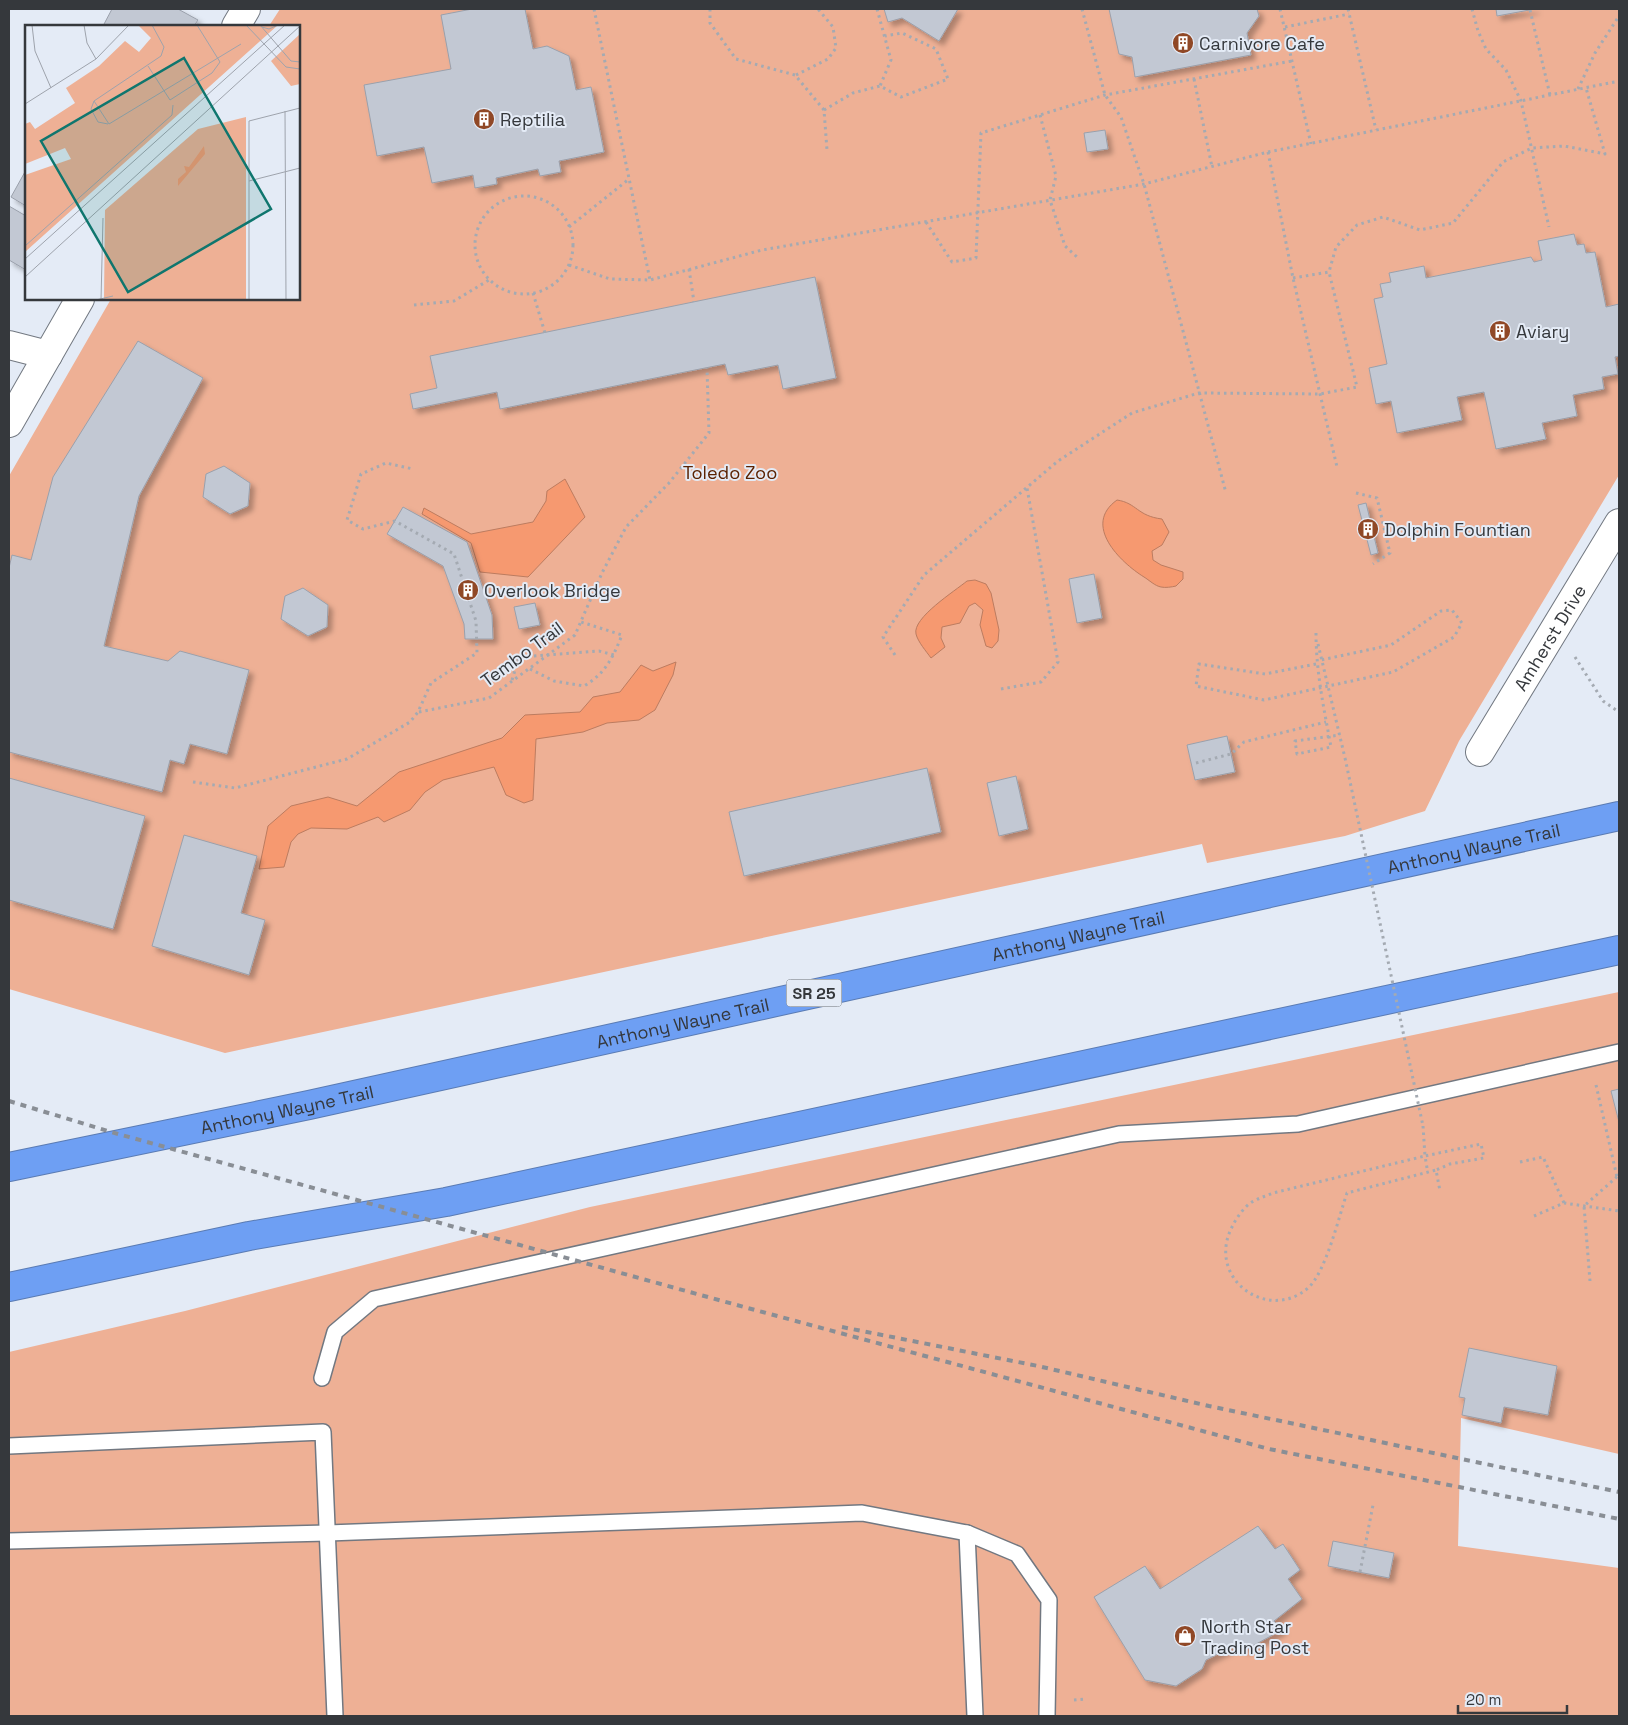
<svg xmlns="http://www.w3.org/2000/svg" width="1628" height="1725" font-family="'Space Grotesk',sans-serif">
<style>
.green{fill:#eeb095}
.water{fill:#f69970;stroke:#bc7c60}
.building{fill:#c2c8d3;stroke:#9aa0ab;filter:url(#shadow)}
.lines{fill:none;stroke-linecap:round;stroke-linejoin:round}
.lane-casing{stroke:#727881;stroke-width:18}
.street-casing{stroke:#727881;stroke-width:30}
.highway-casing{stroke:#5a7bb3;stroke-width:30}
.path{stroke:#a4aab2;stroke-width:3;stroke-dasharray:2.5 4;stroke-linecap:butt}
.lane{stroke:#fff;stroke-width:15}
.street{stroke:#fff;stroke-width:28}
.highway{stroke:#6e9ff3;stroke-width:28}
.rail{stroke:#898e95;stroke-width:4;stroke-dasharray:6 6;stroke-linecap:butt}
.path-bridge{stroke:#a4aab2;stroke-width:3;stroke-dasharray:2.5 4;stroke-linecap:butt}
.labels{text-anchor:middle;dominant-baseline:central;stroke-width:4;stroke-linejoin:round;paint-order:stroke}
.shield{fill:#e4ebf6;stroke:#6a6e74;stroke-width:1}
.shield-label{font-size:16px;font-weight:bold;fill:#35383c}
.poi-label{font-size:18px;fill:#35383c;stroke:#e4ebf6;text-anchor:start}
.park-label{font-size:18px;fill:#5b2202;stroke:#e4ebf6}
.street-label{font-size:18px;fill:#35383c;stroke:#e4ebf6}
.inset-road{fill:none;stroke:#9ea3ac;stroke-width:1}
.view{fill:#0f766e;fill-opacity:0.15;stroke:#0f766e;stroke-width:2.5}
.inset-edge{fill:none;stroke:#35383c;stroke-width:2.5}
</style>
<defs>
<filter id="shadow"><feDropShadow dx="4.5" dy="4.5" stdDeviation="2.5" flood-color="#0004"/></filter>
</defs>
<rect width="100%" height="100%" fill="#e4ebf6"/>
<!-- green -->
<g class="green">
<polygon points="280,9 1619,9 1619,475 1459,741 1425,811 1345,836 1207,863 1202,844 225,1053 9,989 9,476 111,299 299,299 299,26 269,26"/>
<polygon points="1619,992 1619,1454 1461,1418 1458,1546 1619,1568 1619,1716 9,1716 9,1352 185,1311 590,1207"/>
</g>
<!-- water -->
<g class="water">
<polygon points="565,479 585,517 528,577 480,572 471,543 422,514 424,508 471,534 533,522 546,501 547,491"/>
<path d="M1117,500C1137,503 1137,516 1162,519L1169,532L1162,545L1152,551L1153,560L1161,565L1183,572V579L1176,586C1172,587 1165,588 1161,587C1155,586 1149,580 1144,577C1120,562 1082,525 1117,500Z"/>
<path d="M975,580L986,584L991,593L999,630L998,641L992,648L986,646L980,625L983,610L975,603L969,606L960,623L942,627L941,638L945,647L931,658C926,651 918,642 916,634C912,618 955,591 967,581Z"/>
<polygon points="676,662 673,675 655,710 639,720 607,723 583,732 536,739 533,800 524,803 506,795 494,767 443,780 425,792 410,810 384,822 378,817 347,829 311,828 298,834 291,842 284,867 259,869 268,826 291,806 328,797 357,806 399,772 502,738 525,715 580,712 593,697 620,692 641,665 653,671"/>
</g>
<!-- building -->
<g class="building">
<polygon points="112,9 178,9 198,20 194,26 103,26"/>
<polygon points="472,9 525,9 533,49 547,46 569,56 576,90 591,87 604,152 559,161 561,172 540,176 538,169 496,178 497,184 475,188 473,175 432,183 424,147 377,156 364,85 451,69 441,15"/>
<polygon points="884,9 958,9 939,41 902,18 888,22"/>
<polygon points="1109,9 1257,9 1259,16 1247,33 1251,55 1135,77 1132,57 1119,54"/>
<polygon points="1496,9 1535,9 1497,16"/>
<polygon points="1105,130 1108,149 1087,152 1084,133"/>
<polygon points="26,170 26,206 11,197"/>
<polygon points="9,206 26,216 26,270 9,260"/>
<polygon points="1574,234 1577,245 1584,244 1586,253 1595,252 1606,307 1619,304 1619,356 1615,357 1618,374 1602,377 1604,389 1573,395 1577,416 1542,423 1546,439 1496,449 1484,392 1457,397 1462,420 1397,433 1391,401 1376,404 1369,368 1387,364 1374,299 1383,297 1380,284 1391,282 1389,273 1424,266 1426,278 1531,257 1534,262 1542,260 1538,241"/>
<polygon points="815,277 836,378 783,389 778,365 728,375 725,364 500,409 497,392 413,409 410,394 437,388 430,356"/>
<polygon points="138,341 203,378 139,496 104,646 168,661 180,651 249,670 227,754 190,744 184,764 170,760 162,792 9,752 9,568 12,555 31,560 53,477"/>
<polygon points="224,466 250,483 248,506 230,514 203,497 206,474"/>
<polygon points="1366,503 1378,553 1371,555 1358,505"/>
<polygon points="403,507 467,542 492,615 493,639 465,639 464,624 443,566 387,534"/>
<polygon points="1094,574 1102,618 1077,623 1069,579"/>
<polygon points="303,588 328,605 327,627 308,636 281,619 285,596"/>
<polygon points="535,603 540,625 519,629 514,607"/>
<polygon points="1227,736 1235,772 1195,780 1187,745"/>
<polygon points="927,768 941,832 744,876 729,812"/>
<polygon points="1016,776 1028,829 999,836 987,783"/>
<polygon points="9,778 145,816 113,929 9,900"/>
<polygon points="184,835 257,856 241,913 265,920 249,975 152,946"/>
<polygon points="1619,1089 1619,1122 1611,1091"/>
<polygon points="1469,1348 1557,1366 1548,1415 1504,1407 1501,1423 1462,1415 1465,1398 1459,1397"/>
<polygon points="1258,1526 1275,1549 1283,1544 1300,1570 1288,1579 1302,1599 1274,1621 1282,1630 1245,1650 1236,1642 1226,1650 1206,1660 1202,1669 1176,1686 1145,1680 1094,1597 1145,1566 1160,1589"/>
<polygon points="1333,1541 1394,1553 1389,1578 1328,1566"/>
</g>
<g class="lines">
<!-- lane casing -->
<g class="lane-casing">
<g id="lane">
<polyline points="322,1378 335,1332 374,1299 1119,1134 1298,1124 1619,1052"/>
<polyline points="9,1446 323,1432 335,1716"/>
<polyline points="967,1533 1017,1554 1049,1600 1047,1716"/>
<polyline points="9,1541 328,1533 862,1513 967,1533 975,1716"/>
</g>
</g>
<!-- street casing -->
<g class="street-casing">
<g id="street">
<polyline points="236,26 246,9"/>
<polyline points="9,345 48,355"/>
<polyline points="9,423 80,299"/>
<path id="s1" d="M1480,752L1619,523"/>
</g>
</g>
<!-- highway casing -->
<g class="highway-casing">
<g id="highway">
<path id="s2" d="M9,1167L309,1105L1619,816"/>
<polyline points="9,1287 249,1236 446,1202 1619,950"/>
</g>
</g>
<!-- path -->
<g class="path">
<polyline points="594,9 650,280"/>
<polyline points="710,9 710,23 736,59 795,75 824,110 827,150"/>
<polyline points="877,9 891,60 880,86"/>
<polyline points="1082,9 1105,95 1121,117 1144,184 1226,493"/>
<polyline points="1280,9 1311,144"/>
<polyline points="1348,9 1376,130"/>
<polyline points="1472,9 1478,31 1486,49 1506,70 1521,101 1549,227"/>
<polyline points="1530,10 1550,95"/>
<polyline points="1285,27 1349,14"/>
<polyline points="796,75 828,59 836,48 833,27 818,9"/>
<polyline points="1194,79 1212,167"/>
<polyline points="1578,89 1595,53 1619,16"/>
<polyline points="824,110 853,93 880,86 901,97 948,79 936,49 902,33 885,36"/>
<polyline points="1040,115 1056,176 1050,200 1065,246 1077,257"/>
<polyline points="1268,152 1293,278 1337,467"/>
<circle cx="524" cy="245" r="49"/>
<polyline points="926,222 952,262 976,258 981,133 1105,95 1292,61"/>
<polyline points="569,227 629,179"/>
<polyline points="569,265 610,279 650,280 762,250 1144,184 1268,152 1619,81"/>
<polyline points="689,269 694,302"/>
<polyline points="1293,278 1329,272 1336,247 1357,225 1383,217 1420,230 1453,223 1503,162 1532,148 1564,146 1605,154 1586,88"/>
<polyline points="533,293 545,333"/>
<polyline points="414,305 454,301 489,280"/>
<polyline points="1356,493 1377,498 1390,553 1373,564"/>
<path d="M1316,633C1316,672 1324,709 1331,747L1297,754L1295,741L1340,735"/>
<polyline points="1318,644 1345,758"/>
<polyline points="895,655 883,637 924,575 1058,461 1132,413 1199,393 1320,394 1357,387 1329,272"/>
<polyline points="1575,657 1603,701 1619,712"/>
<path d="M530,669L554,681L584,686C606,673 613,657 622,635L581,622"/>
<polyline points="512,680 519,657 599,651 614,655"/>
<polyline points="1001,689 1041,682 1058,662 1027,488"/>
<polyline points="419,712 489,698 575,635 602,573 626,527 669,483 709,433 707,368"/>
<polyline points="1196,763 1231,754 1244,742 1326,722"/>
<polyline points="193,782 235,788 347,759 410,722 418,712 431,683 477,653 476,621 454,554 395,521 363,529 347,520 361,474 386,463 413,469"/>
<polyline points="1596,1085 1617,1177"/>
<path d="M1423,1126L1425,1156L1273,1193C1266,1196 1259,1198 1252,1202C1245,1206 1237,1217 1233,1225C1204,1278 1268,1323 1308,1288C1326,1272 1339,1216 1347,1193L1436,1170L1440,1191"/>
<polyline points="1520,1162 1543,1157 1564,1203"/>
<polyline points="1427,1168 1425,1156 1481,1144 1484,1158 1450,1164 1436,1170"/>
<polyline points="1534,1216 1564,1203 1619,1211"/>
<polyline points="1590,1281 1584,1206 1619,1175"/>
<polyline points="1360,1572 1373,1505"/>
<polyline points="1074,1700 1086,1699"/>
</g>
<!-- lane -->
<use href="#lane" class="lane"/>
<!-- street -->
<use href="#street" class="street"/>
<!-- highway -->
<use href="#highway" class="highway"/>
<!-- rail -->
<g class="rail">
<polyline points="9,1101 111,1132 744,1307 1269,1449 1619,1519"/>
<polyline points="842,1327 1038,1366 1209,1406 1619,1492"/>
</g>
<!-- path-bridge -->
<g class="path-bridge">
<polyline points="1316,664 1265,674 1199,664 1196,686 1264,700 1393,672 1454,637 1462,623 1452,610 1441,611 1391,645 1321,660"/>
<polyline points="1345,758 1423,1126"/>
</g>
</g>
<!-- icons -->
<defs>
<g id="building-disc" transform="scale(1.125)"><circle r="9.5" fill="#904826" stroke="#e4ebf6"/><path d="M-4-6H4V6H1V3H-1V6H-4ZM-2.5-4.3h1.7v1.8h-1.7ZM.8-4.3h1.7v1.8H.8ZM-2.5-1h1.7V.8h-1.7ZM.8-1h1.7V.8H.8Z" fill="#fff"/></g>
<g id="shop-disc" transform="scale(1.125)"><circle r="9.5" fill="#904826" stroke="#e4ebf6"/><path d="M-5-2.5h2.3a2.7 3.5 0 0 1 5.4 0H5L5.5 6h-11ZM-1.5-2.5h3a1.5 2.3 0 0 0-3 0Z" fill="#fff"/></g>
</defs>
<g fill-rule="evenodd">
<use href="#building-disc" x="1183" y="43"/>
<use href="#building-disc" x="484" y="119"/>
<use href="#building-disc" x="1500" y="331"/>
<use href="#building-disc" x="1368" y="529"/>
<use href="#building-disc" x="468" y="590"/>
<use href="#shop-disc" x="1185" y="1636"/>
</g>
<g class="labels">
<!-- shield labels -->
<rect class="shield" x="786.5" y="979.5" width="55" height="27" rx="4"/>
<g class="shield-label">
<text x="814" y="993">SR 25</text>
</g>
<!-- poi labels -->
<g class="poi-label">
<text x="1199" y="43">Carnivore Cafe</text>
<text x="500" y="119">Reptilia</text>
<text x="1516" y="331">Aviary</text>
<text x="1384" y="529">Dolphin Fountian</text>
<text x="484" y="590">Overlook Bridge</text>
<text x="1201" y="1626">North Star<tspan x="1201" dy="21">Trading Post</tspan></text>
</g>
<!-- park labels -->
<g class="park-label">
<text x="730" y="472">Toledo Zoo</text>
</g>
<!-- street labels -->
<g class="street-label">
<text stroke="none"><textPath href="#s1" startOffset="134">Amherst Drive</textPath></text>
<text transform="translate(522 654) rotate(-36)">Tembo Trail</text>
<text stroke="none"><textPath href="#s2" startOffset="1499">Anthony Wayne Trail</textPath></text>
<text stroke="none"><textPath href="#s2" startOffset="1094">Anthony Wayne Trail</textPath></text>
<text stroke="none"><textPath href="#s2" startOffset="689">Anthony Wayne Trail</textPath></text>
<text stroke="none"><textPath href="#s2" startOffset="284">Anthony Wayne Trail</textPath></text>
</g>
</g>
<!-- overview -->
<g transform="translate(25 25)">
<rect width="275" height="275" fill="#e4ebf6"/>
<path d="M113,0H253L0,227V150L46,134L40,123L0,139V99L5,97L10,104L50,78L41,63L74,41L100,16L114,27L126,13ZM275,9V59L266,61L246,36ZM221,92V275H79L80,185L173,104Z" fill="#eeb095"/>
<path d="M179,121L180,129L153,161V154L161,147L159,141L164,142Z" fill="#f69970"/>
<path class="inset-road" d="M7,0L10,26L26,63M59,0L62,18L71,34M127,0L139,22L136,31L69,76L84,99L216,19M221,0L261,42L275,44M235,0L266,36L275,37M237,2L244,4L253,0M123,41L145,75L187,48L195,37L172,0M69,76L66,84L73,97L83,99M0,79L71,34L104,0M260,86L261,275M224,156L275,143M0,221L147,90L148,80M0,234L260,0M0,252L275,1M71,275L88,271M76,275L78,193M224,275V96L275,83"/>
<path class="view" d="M159,33L246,184L103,267L16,116Z"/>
<rect width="275" height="275" class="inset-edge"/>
</g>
<!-- border -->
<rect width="1628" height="1725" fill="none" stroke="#35383c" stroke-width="20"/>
<!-- scale -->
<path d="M1458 1705v8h109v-8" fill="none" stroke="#35383c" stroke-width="2.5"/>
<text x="1466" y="1705" font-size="15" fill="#35383c" stroke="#e4ebf6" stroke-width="4" paint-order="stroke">20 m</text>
</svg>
